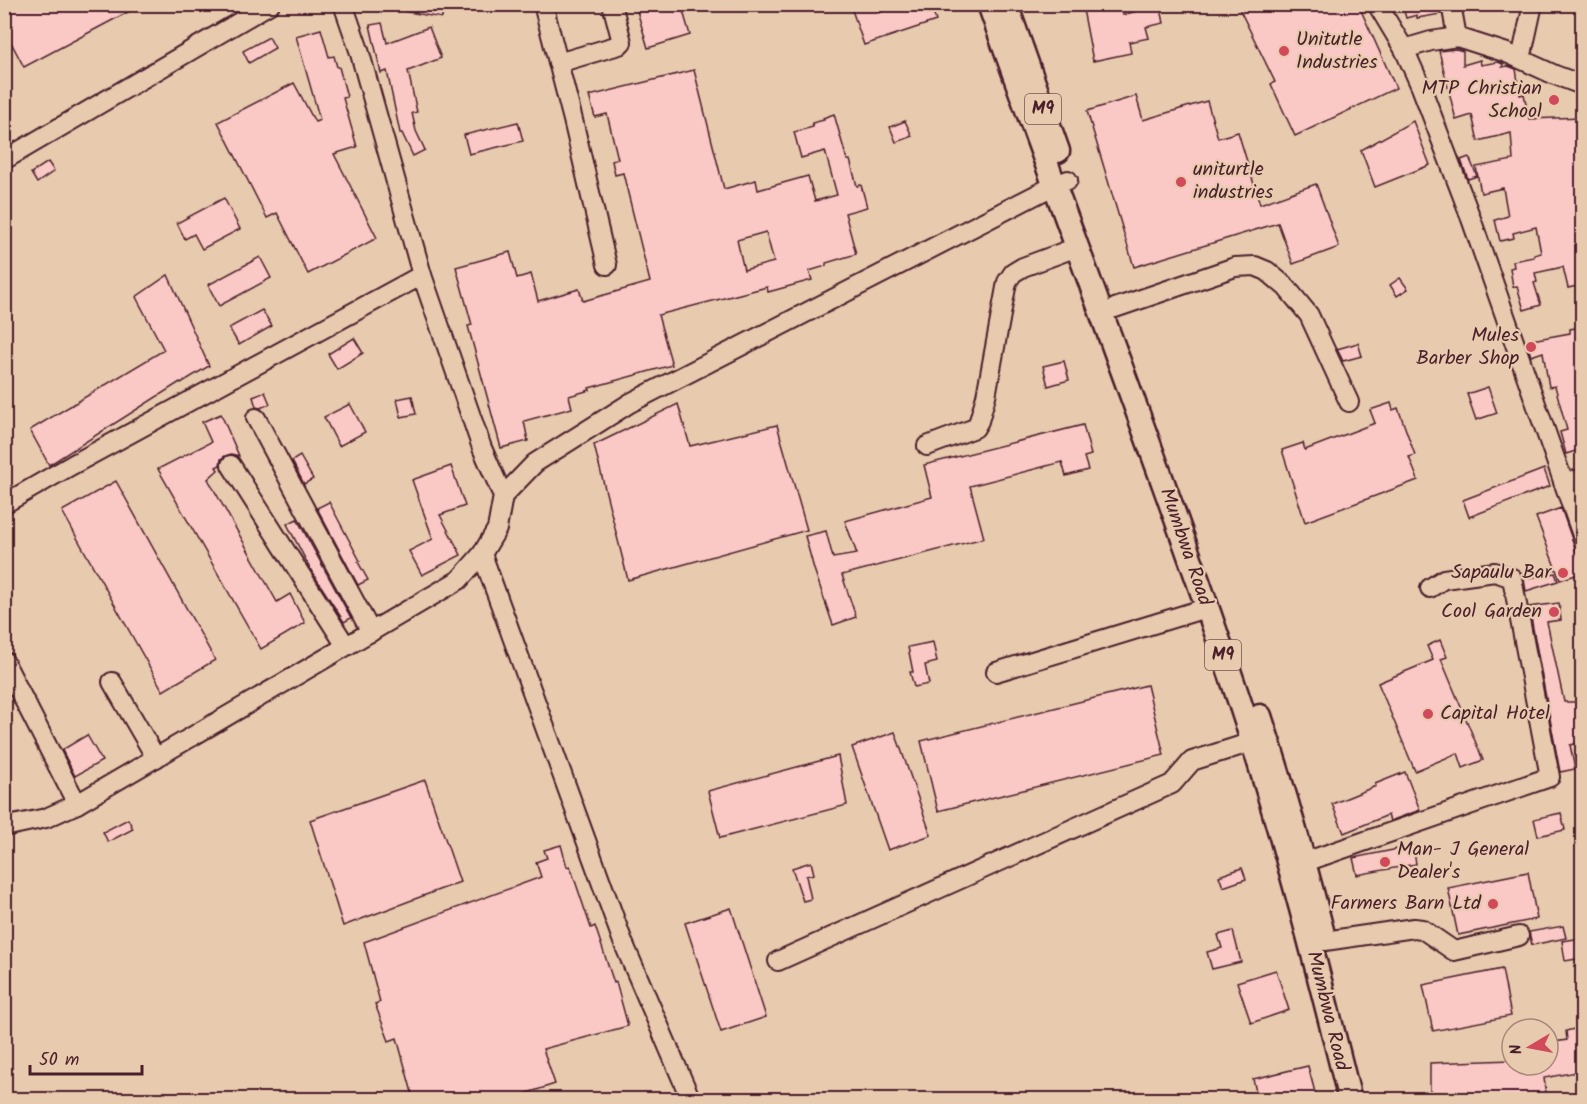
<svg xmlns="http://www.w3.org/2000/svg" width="1587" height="1104" font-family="Kalam,sans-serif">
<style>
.building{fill:#fac9c6;stroke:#4a1f2b;stroke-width:1.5;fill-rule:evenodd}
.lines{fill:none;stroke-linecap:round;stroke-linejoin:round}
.minor-casing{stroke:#4a1f2b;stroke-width:22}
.major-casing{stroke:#4a1f2b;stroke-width:27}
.minor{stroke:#e8cbaf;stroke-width:18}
.major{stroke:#e8cbaf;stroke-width:22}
.poi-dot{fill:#d1495b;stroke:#e8cbaf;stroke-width:2}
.labels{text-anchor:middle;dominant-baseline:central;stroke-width:4.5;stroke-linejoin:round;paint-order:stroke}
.shield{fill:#e8cbaf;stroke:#795353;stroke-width:1.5}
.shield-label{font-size:18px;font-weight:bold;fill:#4a1f2b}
.poi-label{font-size:20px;fill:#4a1f2b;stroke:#e8cbaf;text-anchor:end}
.street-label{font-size:20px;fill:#4a1f2b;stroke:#e8cbaf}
</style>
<rect width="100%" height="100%" fill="#e8cbaf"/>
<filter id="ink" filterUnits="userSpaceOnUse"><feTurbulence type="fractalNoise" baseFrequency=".0167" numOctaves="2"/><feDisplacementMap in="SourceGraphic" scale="12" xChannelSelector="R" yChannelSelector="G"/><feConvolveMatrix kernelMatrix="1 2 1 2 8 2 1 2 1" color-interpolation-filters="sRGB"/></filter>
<g filter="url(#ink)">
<!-- building -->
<g class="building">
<polygon points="13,4 143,4 24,67 4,29 4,9"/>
<polygon points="403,4 444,4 442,18 402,11"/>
<polygon points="635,4 681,4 690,35 648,48"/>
<polygon points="850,4 875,4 878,13 903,4 930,4 936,21 864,45"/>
<polygon points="1082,4 1121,4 1123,15 1160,4 1164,23 1146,27 1149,38 1129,42 1131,53 1093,61"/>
<polygon points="1237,4 1358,4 1396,88 1295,136 1271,84 1275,82"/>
<polygon points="1402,4 1440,4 1441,14 1417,18 1417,15 1406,18"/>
<polygon points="382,23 387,43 429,27 441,58 408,71 417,112 412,113 416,131 425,150 413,156 402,133 400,133 387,71 381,73 370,25"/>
<polygon points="321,29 329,57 334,56 337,67 339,67 347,97 343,98 357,147 334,154 377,238 308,274 277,213 267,218 218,122 294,83 315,122 320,120 296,36"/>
<polygon points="269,37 275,48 249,63 243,51"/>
<polygon points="1456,49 1463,51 1463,65 1480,60 1481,65 1498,62 1503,64 1502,67 1508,66 1516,69 1520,95 1524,94 1529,119 1582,117 1582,174 1580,174 1581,203 1582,203 1582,240 1580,241 1582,255 1582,285 1568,288 1563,267 1535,273 1537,282 1534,283 1541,305 1524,310 1517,286 1513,287 1510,268 1514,267 1513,261 1534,257 1534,255 1541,253 1536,227 1513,233 1514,238 1500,241 1495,220 1508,216 1503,188 1481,193 1476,167 1513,160 1511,133 1478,141 1472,115 1456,120 1439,51"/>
<path d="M694,70L724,189L756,180L758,190L808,176L815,201L837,195L825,151L801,158L794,132L813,127L812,123L824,120L823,118L834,114L847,160H850L857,186L861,185L867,207L845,213L856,254L826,263V266L809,271L812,280L768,292L767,287L658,315L672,365L589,388L590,390L569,396L572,408L524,421L528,441L501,448L468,326L472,325L456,267L510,252L517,278L531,274L538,301L579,289L583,301L650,282L623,173L615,175L612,161L618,159L607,114L595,117L589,96ZM766,232L774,262L744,270L737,240Z"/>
<polygon points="1136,96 1143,120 1207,101 1218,138 1238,132 1260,204 1316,184 1339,247 1293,264 1278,223 1134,267 1087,111"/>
<polygon points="905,121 912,136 896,142 890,127"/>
<polygon points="1413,121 1430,165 1375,187 1361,150"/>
<polygon points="518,122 523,141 469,154 464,135"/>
<polygon points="1469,157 1477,176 1468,179 1461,160"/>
<polygon points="48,162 54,171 37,183 31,173"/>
<polygon points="224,198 240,229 202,249 194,234 185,239 177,223"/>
<polygon points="260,257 271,278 219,306 208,285"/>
<polygon points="168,275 209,366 181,383 180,382 49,465 30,430 164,350 136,297"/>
<polygon points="1400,278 1408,289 1397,296 1390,285"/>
<polygon points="262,310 272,326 239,345 229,328"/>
<polygon points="1582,327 1582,449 1566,454 1560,432 1567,430 1555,386 1549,387 1543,352 1531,356 1526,341 1570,333 1570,329"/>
<polygon points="354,338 363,353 337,369 328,354"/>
<polygon points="1358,343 1362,356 1343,361 1337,349"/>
<polygon points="1064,361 1069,380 1048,386 1043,366"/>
<polygon points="1488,387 1497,413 1476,420 1467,394"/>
<polygon points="265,392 270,404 260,408 256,407 253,397"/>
<polygon points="412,396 416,414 401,417 397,399"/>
<polygon points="1391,403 1393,410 1398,408 1415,455 1409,457 1418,480 1305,522 1282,450 1303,443 1305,450 1375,423 1370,410"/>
<polygon points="350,404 365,432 339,446 324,417"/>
<polygon points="678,404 690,446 777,425 807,530 628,580 594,445"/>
<polygon points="221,414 239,456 231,454 225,456 221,459 220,465 216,467 218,470 208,479 277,602 290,594 305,623 261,649 158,469 211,442 202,422"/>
<polygon points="1083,425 1091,455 1084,457 1088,470 1066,476 1062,462 970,486 984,538 842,575 856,617 833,625 814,569 805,536 826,531 833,558 857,554 845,521 932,497 924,465"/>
<polygon points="300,456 313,479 304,484 292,461"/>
<polygon points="451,466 465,506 440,515 461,555 422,575 409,551 433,539 412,480"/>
<polygon points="1544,469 1550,486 1469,517 1463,500"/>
<polygon points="116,481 215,660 163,691 62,511"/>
<polygon points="329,502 360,561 358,562 368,580 358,585 317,508"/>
<polygon points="1561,508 1579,559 1582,573 1560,580 1536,517"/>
<polygon points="297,519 351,618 344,622 312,572 287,524"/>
<polygon points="1555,573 1558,581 1526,591 1524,579"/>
<polygon points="1559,603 1561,620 1547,622 1564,702 1582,702 1582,742 1570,745 1575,769 1560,772 1529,607"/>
<polygon points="1440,640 1447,657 1441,659 1483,760 1463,768 1458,753 1415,771 1378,683 1433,660 1427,646"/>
<polygon points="933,642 937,662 925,665 929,684 914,687 910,672 913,672 908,647"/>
<polygon points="1147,685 1164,755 938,811 921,741"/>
<polygon points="895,732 931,835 888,850 852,747"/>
<polygon points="87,735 102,761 75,776 62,750"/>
<polygon points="838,756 847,805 720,838 708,791"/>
<polygon points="1405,772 1420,810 1390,821 1388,815 1344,833 1332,804 1376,786 1375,784"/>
<polygon points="425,780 460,882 343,926 310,820"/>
<polygon points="1561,813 1565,830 1538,836 1534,819"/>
<polygon points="128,819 133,829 108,842 103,832"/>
<polygon points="561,845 567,867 570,866 591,928 595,926 614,983 616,982 628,1026 543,1049 555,1084 506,1100 414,1100 397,1038 389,1041 375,1004 380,1002 364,942 541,877 536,862 547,858 544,850"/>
<polygon points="1413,846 1416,864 1357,875 1353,858"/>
<polygon points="811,862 814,874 806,876 811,899 803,901 792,868"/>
<polygon points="1242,868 1246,879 1223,887 1219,876"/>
<polygon points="1528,872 1537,919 1458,935 1448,888"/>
<polygon points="731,908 766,1017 721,1032 685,923"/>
<polygon points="1563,926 1566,938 1532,945 1529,932"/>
<polygon points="1233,931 1241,962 1212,969 1207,952 1222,948 1218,935"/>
<polygon points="1582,938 1582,958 1565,961 1562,941"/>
<polygon points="1502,969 1511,1016 1433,1031 1423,985"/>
<polygon points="1276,970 1289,1010 1251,1023 1237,982"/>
<polygon points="1582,1027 1582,1071 1544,1078 1547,1100 1528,1100 1528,1098 1430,1100 1430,1063 1512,1060 1512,1065 1548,1065 1548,1043 1567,1040 1566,1031"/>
<polygon points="1308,1066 1317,1100 1258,1100 1253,1079"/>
</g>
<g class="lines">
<!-- minor casing -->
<g class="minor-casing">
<g id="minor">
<polyline points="343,4 359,50 422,275 482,448 503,496"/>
<polyline points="543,4 573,120 607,265"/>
<polyline points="1377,4 1404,49 1421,87 1469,213 1582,535"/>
<polyline points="1451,4 1457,37"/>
<polyline points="1404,49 1431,41 1457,37 1507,53 1555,75 1582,85"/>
<polyline points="1521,59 1533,4"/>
<polyline points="558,63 619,45 622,42 612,4"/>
<polyline points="4,160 270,4"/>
<polyline points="1115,308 1235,267 1255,266 1267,271 1286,287 1309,315 1349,402"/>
<polyline points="256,418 371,632"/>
<polyline points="927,446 975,428 979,421 986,396 1007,282 1013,273 1023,267 1077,247"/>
<polyline points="231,465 346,646"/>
<polyline points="1563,482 1582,479"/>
<polyline points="4,504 72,465 422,275"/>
<polyline points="482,554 623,942 691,1100"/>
<polyline points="4,661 77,804"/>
<polyline points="996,672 1206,608"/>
<polyline points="112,682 156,758"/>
<polyline points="4,827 46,818 77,804 459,580 482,554 497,529 503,496 535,463 630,403 1053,186 1068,180"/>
<polyline points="1305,862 1550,777 1512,578 1495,572 1444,579 1430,588"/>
<polyline points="1325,941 1414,928 1422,929 1454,951 1519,936"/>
<polyline points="778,961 1172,784 1192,761 1252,742"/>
</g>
</g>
<!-- major casing -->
<g class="major-casing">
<g id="major">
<path d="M989,4C1072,238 1161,468 1240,703C1283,833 1317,967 1350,1100"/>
<polyline points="1006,4 1058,151"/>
<path d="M1260,716C1284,789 1305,863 1324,938"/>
</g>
</g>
<!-- minor -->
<use href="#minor" class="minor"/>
<!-- major -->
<use href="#major" class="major"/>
</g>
</g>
<!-- markers -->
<g class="poi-dot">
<circle cx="1284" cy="51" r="6"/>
<circle cx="1554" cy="100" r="6"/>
<circle cx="1181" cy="182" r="6"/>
<circle cx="1531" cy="347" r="6"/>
<circle cx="1563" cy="573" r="6"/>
<circle cx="1554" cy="612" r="6"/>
<circle cx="1428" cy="714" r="6"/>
<circle cx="1385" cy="862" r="6"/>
<circle cx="1493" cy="904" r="6"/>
</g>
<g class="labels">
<!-- shield labels -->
<g class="shield">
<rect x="1025" y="94" width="36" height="30" rx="4.5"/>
<rect x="1205" y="640" width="36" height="30" rx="4.5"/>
</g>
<g class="shield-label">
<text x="1043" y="109">M9</text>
<text x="1223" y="655">M9</text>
</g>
<!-- poi labels -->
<g class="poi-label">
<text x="1296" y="40" text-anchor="start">Unitutle<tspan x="1296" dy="23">Industries</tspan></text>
<text x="1542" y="89">MTP Christian<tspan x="1542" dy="23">School</tspan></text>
<text x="1193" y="170" text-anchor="start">uniturtle<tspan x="1193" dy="23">industries</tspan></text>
<text x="1519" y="336">Mules<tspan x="1519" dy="23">Barber Shop</tspan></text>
<text x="1551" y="573">Sapaulu Bar</text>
<text x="1542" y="612">Cool Garden</text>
<text x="1440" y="714" text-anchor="start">Capital Hotel</text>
<text x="1397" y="850" text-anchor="start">Man- J General<tspan x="1397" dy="23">Dealer's</tspan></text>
<text x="1481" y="904">Farmers Barn Ltd</text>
</g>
<!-- street labels -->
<g class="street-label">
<text transform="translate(1185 547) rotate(71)">Mumbwa Road</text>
<text transform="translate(1327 1011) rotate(76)">Mumbwa Road</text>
</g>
</g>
<!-- margin -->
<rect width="1587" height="1104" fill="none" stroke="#e8cbaf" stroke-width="24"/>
<rect x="12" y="12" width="1563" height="1080" fill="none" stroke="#4a1f2b" stroke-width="2" filter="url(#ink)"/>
<!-- north arrow -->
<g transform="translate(1530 1047) rotate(260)"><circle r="28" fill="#e8cbaf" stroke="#a9867a" stroke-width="1.5"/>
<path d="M0-4.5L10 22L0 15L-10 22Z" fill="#d1495b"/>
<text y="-9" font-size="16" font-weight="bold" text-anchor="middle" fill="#4a1f2b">N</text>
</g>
<!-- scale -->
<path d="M30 1065v9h112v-9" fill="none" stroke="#4a1f2b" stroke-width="3"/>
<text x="39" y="1065" font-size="18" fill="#4a1f2b" stroke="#e8cbaf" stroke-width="4.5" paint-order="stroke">50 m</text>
</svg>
